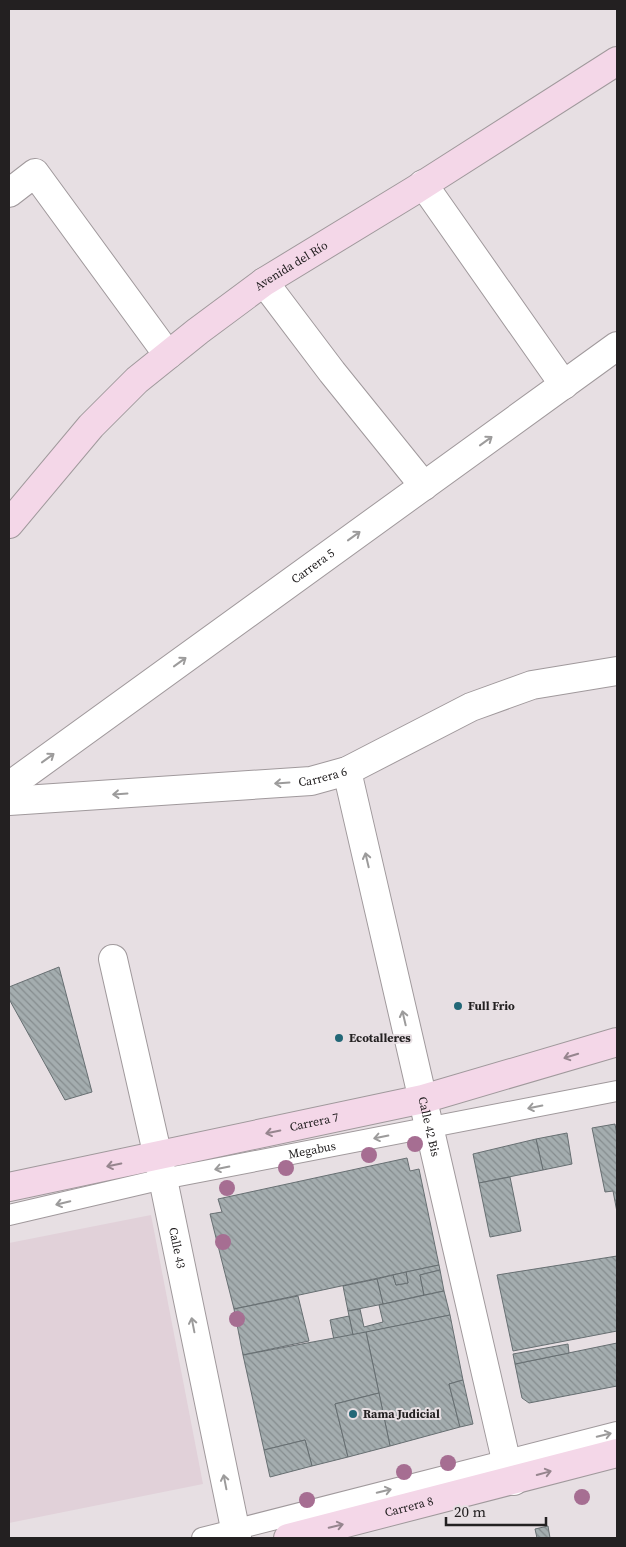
<svg xmlns="http://www.w3.org/2000/svg" width="626" height="1547" font-family="'Source Serif 4',serif">
<style>
.built{fill:#e1d1d9}
.building{fill:url(#building-back-hatch);stroke:#676f72}
.lines{fill:none;stroke-linecap:round;stroke-linejoin:round}
.service-casing{stroke:#a0999c;stroke-width:22}
.minor-casing{stroke:#a0999c;stroke-width:30}
.secondary-casing{stroke:#a0999c;stroke-width:30}
.service{stroke:#fff;stroke-width:20}
.minor{stroke:#fff;stroke-width:28}
.secondary{stroke:#f4d7e8;stroke-width:28}
.tree{fill:#a66e92}
.oneway{stroke:#9c9b9b}
.oneway2{stroke:#96858e}
.poi-dot{fill:#226777;stroke:#e7dfe3;stroke-width:2}
.labels{text-anchor:middle;dominant-baseline:central;stroke-width:4;stroke-linejoin:round;paint-order:stroke}
.street-label{font-size:12px;fill:#232021;stroke:#e7dfe3}
.poi-label{font-size:12px;font-weight:bold;fill:#232021;stroke:#e7dfe3;text-anchor:start}
</style>
<defs>
<pattern id="building-back-hatch" width="6" height="6" patternUnits="userSpaceOnUse" patternTransform="scale(1.25)"><rect width="6" height="6" fill="#a4adaf"/><path d="M-1 5l2 2M0 0l6 6M5-1l2 2" fill="none" stroke="#858c8e"/></pattern>
</defs>
<rect width="100%" height="100%" fill="#e7dfe3"/>
<!-- built -->
<polygon class="built" points="151,1215 203,1484 9,1523 9,1243"/>
<!-- building -->
<g class="building">
<polygon points="59,967 92,1092 65,1100 9,999 9,987"/>
<polygon points="615,1124 617,1135 617,1212 613,1191 605,1192 592,1128"/>
<polygon points="567,1133 572,1164 543,1170 536,1139"/>
<polygon points="536,1139 543,1170 479,1183 473,1154"/>
<polygon points="407,1158 410,1171 419,1169 439,1265 234,1309 210,1214 222,1212 218,1199"/>
<polygon points="510,1177 521,1231 490,1237 479,1183"/>
<polygon points="617,1256 617,1331 513,1351 497,1275"/>
<polygon points="439,1265 440,1270 420,1275 424,1295 383,1304 377,1279 393,1275 396,1285 408,1283 406,1272"/>
<polygon points="440,1270 444,1291 424,1295 420,1275"/>
<polygon points="406,1272 408,1283 396,1285 393,1275"/>
<polygon points="377,1279 383,1304 348,1311 343,1286"/>
<polygon points="444,1291 450,1315 353,1335 348,1311 360,1309 364,1327 383,1322 379,1305"/>
<polygon points="298,1296 309,1341 243,1355 234,1309"/>
<polygon points="450,1315 463,1380 449,1384 460,1427 390,1446 366,1332"/>
<polygon points="349,1316 353,1335 334,1340 330,1320"/>
<polygon points="366,1332 379,1393 335,1404 348,1457 312,1466 305,1440 264,1450 243,1355"/>
<polygon points="617,1343 617,1386 529,1403 522,1398 515,1364"/>
<polygon points="568,1344 569,1353 515,1364 513,1354"/>
<polygon points="463,1380 473,1424 460,1427 449,1384"/>
<polygon points="379,1393 390,1446 348,1457 335,1404"/>
<polygon points="305,1440 312,1466 270,1477 264,1450"/>
<polygon points="548,1526 550,1538 537,1538 535,1529"/>
</g>
<g class="lines">
<!-- service casing -->
<g class="service-casing">
<g id="service">
<path id="s1" d="M9,1215L163,1179L617,1091"/>
<polyline points="202,1538 617,1432"/>
</g>
</g>
<!-- minor casing -->
<g class="minor-casing">
<g id="minor">
<polyline points="423,184 564,385"/>
<polyline points="9,193 35,173 168,355"/>
<polyline points="264,282 332,372 424,486"/>
<path id="s2" d="M347,771L506,1460L514,1481"/>
<path id="s3" d="M9,786L617,346"/>
<path id="s4" d="M9,801L311,781L347,771L471,707L532,685L617,671"/>
<path id="s5" d="M113,959L163,1179L237,1538"/>
</g>
</g>
<!-- secondary casing -->
<g class="secondary-casing">
<g id="secondary">
<path id="s6" d="M9,524L91,426L137,380L198,331L264,282L415,190L617,61"/>
<path id="s7" d="M9,1187L423,1099L617,1042"/>
<path id="s8" d="M288,1538L617,1453"/>
</g>
</g>
<!-- service -->
<use href="#service" class="service"/>
<!-- minor -->
<use href="#minor" class="minor"/>
<!-- secondary -->
<use href="#secondary" class="secondary"/>
</g>
<!-- trees -->
<g class="tree">
<circle cx="415" cy="1144" r="8"/>
<circle cx="369" cy="1155" r="8"/>
<circle cx="286" cy="1168" r="8"/>
<circle cx="227" cy="1188" r="8"/>
<circle cx="223" cy="1242" r="8"/>
<circle cx="237" cy="1319" r="8"/>
<circle cx="448" cy="1463" r="8"/>
<circle cx="404" cy="1472" r="8"/>
<circle cx="582" cy="1497" r="8"/>
<circle cx="307" cy="1500" r="8"/>
</g>
<!-- one-way arrows -->
<defs><path id="oneway-shaft" d="M-6 0H5M1.5-3L5.5 0L1.5 3" fill="none" stroke-width="1.6" stroke-linecap="round" stroke-linejoin="round" transform="scale(1.25)"/></defs>
<g class="oneway">
<use href="#oneway-shaft" transform="translate(486 441) rotate(-36)"/>
<use href="#oneway-shaft" transform="translate(354 536) rotate(-36)"/>
<use href="#oneway-shaft" transform="translate(180 662) rotate(-36)"/>
<use href="#oneway-shaft" transform="translate(48 758) rotate(-36)"/>
<use href="#oneway-shaft" transform="translate(282 783) rotate(176)"/>
<use href="#oneway-shaft" transform="translate(120 794) rotate(176)"/>
<use href="#oneway-shaft" transform="translate(367 860) rotate(-103)"/>
<use href="#oneway-shaft" transform="translate(404 1018) rotate(-103)"/>
<use href="#oneway-shaft" transform="translate(535 1107) rotate(169)"/>
<use href="#oneway-shaft" transform="translate(381 1137) rotate(169)"/>
<use href="#oneway-shaft" transform="translate(222 1168) rotate(169)"/>
<use href="#oneway-shaft" transform="translate(63 1203) rotate(167)"/>
<use href="#oneway-shaft" transform="translate(193 1325) rotate(-101)"/>
<use href="#oneway-shaft" transform="translate(604 1435) rotate(-14)"/>
<use href="#oneway-shaft" transform="translate(225 1482) rotate(-101)"/>
<use href="#oneway-shaft" transform="translate(384 1491) rotate(-14)"/>
</g>
<g class="oneway2">
<use href="#oneway-shaft" transform="translate(571 1056) rotate(163)"/>
<use href="#oneway-shaft" transform="translate(273 1132) rotate(168)"/>
<use href="#oneway-shaft" transform="translate(114 1165) rotate(168)"/>
<use href="#oneway-shaft" transform="translate(544 1473) rotate(-15)"/>
<use href="#oneway-shaft" transform="translate(336 1526) rotate(-14)"/>
</g>
<!-- markers -->
<g class="poi-dot">
<circle cx="458" cy="1006" r="5"/>
<circle cx="339" cy="1038" r="5"/>
<circle cx="353" cy="1414" r="5"/>
</g>
<g class="labels">
<!-- street labels -->
<g class="street-label">
<text stroke="none"><textPath href="#s6" startOffset="385">Avenida del Río</textPath></text>
<text stroke="none"><textPath href="#s3" startOffset="375">Carrera 5</textPath></text>
<text stroke="none"><textPath href="#s4" startOffset="315">Carrera 6</textPath></text>
<text stroke="none"><textPath href="#s7" startOffset="312">Carrera 7</textPath></text>
<text stroke="none"><textPath href="#s2" startOffset="365">Calle 42 Bis</textPath></text>
<text stroke="none"><textPath href="#s1" startOffset="310">Megabus</textPath></text>
<text stroke="none"><textPath href="#s5" startOffset="296">Calle 43</textPath></text>
<text stroke="none"><textPath href="#s8" startOffset="125">Carrera 8</textPath></text>
</g>
<!-- poi labels -->
<g class="poi-label">
<text x="468" y="1006">Full Frio</text>
<text x="349" y="1038">Ecotalleres</text>
<text x="363" y="1414">Rama Judicial</text>
</g>
</g>
<!-- border -->
<rect width="626" height="1547" fill="none" stroke="#232021" stroke-width="20"/>
<!-- scale -->
<path d="M446 1517v8h100v-8" fill="none" stroke="#232021" stroke-width="2.5"/>
<text x="454" y="1517" font-size="15" fill="#232021" stroke="#e7dfe3" stroke-width="4" paint-order="stroke">20 m</text>
</svg>
